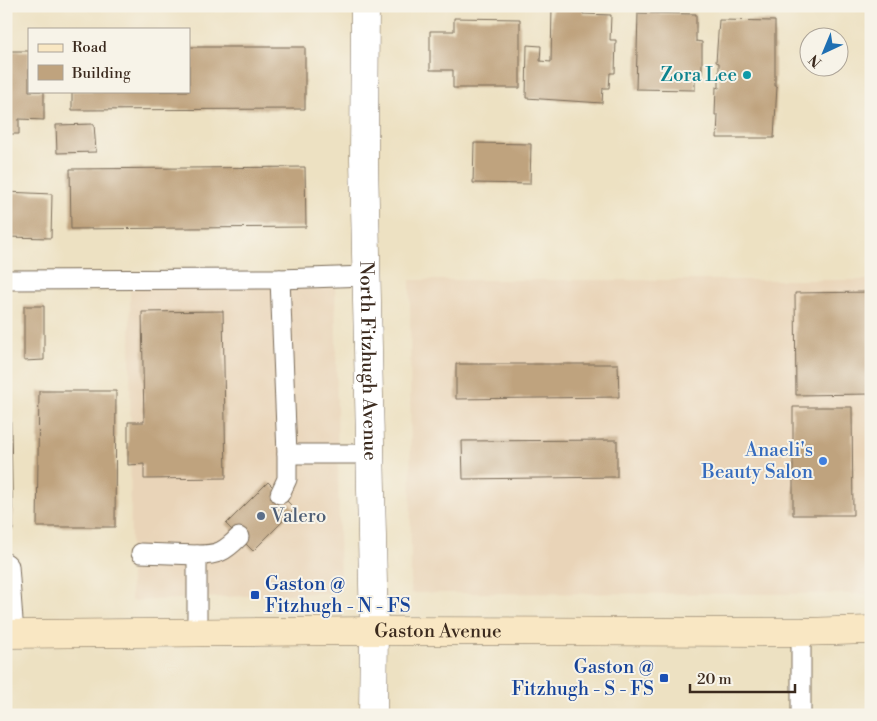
<svg xmlns="http://www.w3.org/2000/svg" width="877" height="721" font-family="'Libre Bodoni',serif">
<style>
.built{fill:#e9d4b8}
.building{fill:#bfa37e}
.lines{fill:none;stroke-linecap:round;stroke-linejoin:round}
.service-casing{stroke:#796a57;stroke-width:21}
.tertiary-casing{stroke:#796a57;stroke-width:29}
.secondary-casing{stroke:#796a57;stroke-width:29}
.service{stroke:#fff;stroke-width:19}
.tertiary{stroke:#fff;stroke-width:28}
.secondary{stroke:#f9e7c3;stroke-width:28}
.culture-dot{fill:#0f9aa8;stroke:#f7f3e8;stroke-width:2}
.shop-dot{fill:#3f7fe0;stroke:#f7f3e8;stroke-width:2}
.service-dot{fill:#5c6f8a;stroke:#f7f3e8;stroke-width:2}
.transit-dot{fill:#1a4fb4;stroke:#f7f3e8;stroke-width:2}
.labels{text-anchor:middle;dominant-baseline:central;stroke-width:4;stroke-linejoin:round;paint-order:stroke}
.culture-label{font-size:19px;fill:#0d838f;stroke:#f7f3e8;text-anchor:end}
.street-label{font-size:19px;fill:#3b2a1e;stroke:#f7f3e8}
.shop-label{font-size:19px;fill:#366cbe;stroke:#f7f3e8;text-anchor:end}
.service-label{font-size:19px;fill:#4e5e75;stroke:#f7f3e8;text-anchor:start}
.transit-label{font-size:19px;fill:#164399;stroke:#f7f3e8;text-anchor:start}
</style>
<rect width="100%" height="100%" fill="#f7f3e8"/>
<filter id="ink" filterUnits="userSpaceOnUse"><feTurbulence type="fractalNoise" baseFrequency=".02" numOctaves="2"/><feDisplacementMap in="SourceGraphic" scale="10" xChannelSelector="R" yChannelSelector="G"/><feConvolveMatrix kernelMatrix="1 2 1 2 8 2 1 2 1" color-interpolation-filters="sRGB"/></filter>
<filter id="wash" filterUnits="userSpaceOnUse"><feTurbulence type="fractalNoise" baseFrequency=".0096" numOctaves="4" result="noise"/><feDisplacementMap in="SourceGraphic" scale="20" xChannelSelector="R" yChannelSelector="G"/><feGaussianBlur stdDeviation="1.12" result="paint"/><feColorMatrix in="noise" values="0 0 0 0 0 0 0 0 0 0 0 0 0 0 0 0 0 1.4 0 .05"/><feComposite in="paint" operator="in"/></filter>
<g filter="url(#wash)">
<rect width="100%" height="100%" fill="#ede1c2"/>
<!-- built -->
<g class="built">
<polygon points="410,280 871,280 871,594 411,593"/>
<polygon points="335,282 340,592 131,601 130,283"/>
</g>
<g id="blocks">
<!-- building -->
<g class="building">
<polygon points="552,6 583,6 583,14 611,15 610,40 616,40 615,73 610,73 609,88 603,88 602,103 526,98 527,45 541,46 540,61 551,62"/>
<polygon points="638,13 696,14 696,41 702,42 702,74 695,74 695,90 636,89"/>
<polygon points="454,18 520,19 520,88 453,88 453,70 430,70 430,31 454,31"/>
<polygon points="719,20 775,21 775,86 777,86 774,138 717,138 718,115 715,115 716,87 719,88 719,63 716,62"/>
<polygon points="189,47 305,47 305,109 72,110 72,91 189,91"/>
<polygon points="6,51 29,51 29,91 44,91 44,120 19,119 19,134 6,134"/>
<polygon points="94,124 96,152 57,153 56,125"/>
<polygon points="474,143 531,144 530,184 473,183"/>
<polygon points="305,167 306,227 71,229 70,169"/>
<polygon points="6,192 52,194 51,238 6,237"/>
<polygon points="871,292 871,394 796,395 795,293"/>
<polygon points="24,306 44,306 44,360 24,361"/>
<polygon points="223,311 226,478 144,479 144,464 128,465 128,422 144,422 142,312"/>
<polygon points="456,364 618,364 619,397 456,399"/>
<polygon points="6,382 10,382 13,530 6,530"/>
<polygon points="39,391 116,391 115,527 37,527"/>
<polygon points="793,407 852,407 853,515 793,515"/>
<polygon points="617,440 617,477 463,479 462,441"/>
<polygon points="268,482 295,509 253,551 226,524"/>
</g>
</g>
</g>
<g filter="url(#ink)">
<use href="#blocks" fill-opacity="0" stroke="#796a57" stroke-width="1"/>
<g class="lines">
<!-- service casing -->
<g class="service-casing">
<g id="service">
<polyline points="280,279 287,454 370,454"/>
<polyline points="6,280 280,279 366,276"/>
<polyline points="280,494 287,479 287,454"/>
<polyline points="141,553 197,555"/>
<polyline points="6,563 9,566 14,634"/>
<path d="M197,632V555C218,555 224,552 239,537"/>
<polyline points="801,632 801,715"/>
</g>
</g>
<!-- tertiary casing -->
<g class="tertiary-casing">
<g id="tertiary">
<path id="s1" d="M365,6L364,159L374,631L373,715"/>
</g>
</g>
<!-- secondary casing -->
<g class="secondary-casing">
<g id="secondary">
<path id="s2" d="M6,634L374,631L801,632L871,630"/>
</g>
</g>
<!-- service -->
<use href="#service" class="service"/>
<!-- tertiary -->
<use href="#tertiary" class="tertiary"/>
<!-- secondary -->
<use href="#secondary" class="secondary"/>
</g>
</g>
<!-- markers -->
<circle class="culture-dot" cx="747" cy="75" r="5"/>
<circle class="shop-dot" cx="823" cy="461" r="5"/>
<circle class="service-dot" cx="261" cy="516" r="5"/>
<g class="transit-dot">
<rect x="250" y="590" width="10" height="10" rx="2.5"/>
<rect x="659" y="673" width="10" height="10" rx="2.5"/>
</g>
<g class="labels">
<!-- culture labels -->
<g class="culture-label">
<text x="737" y="75">Zora Lee</text>
</g>
<!-- street labels -->
<g class="street-label">
<text stroke="none"><textPath href="#s1" startOffset="355">North Fitzhugh Avenue</textPath></text>
<text stroke="none"><textPath href="#s2" startOffset="432">Gaston Avenue</textPath></text>
</g>
<!-- shop labels -->
<g class="shop-label">
<text x="813" y="450">Anaeli's<tspan x="813" dy="22">Beauty Salon</tspan></text>
</g>
<!-- service labels -->
<g class="service-label">
<text x="271" y="516">Valero</text>
</g>
<!-- transit labels -->
<g class="transit-label">
<text x="265" y="584">Gaston @<tspan x="265" dy="22">Fitzhugh - N - FS</tspan></text>
<text x="654" y="667" text-anchor="end">Gaston @<tspan x="654" dy="22">Fitzhugh - S - FS</tspan></text>
</g>
</g>
<!-- margin -->
<rect width="877" height="721" fill="none" stroke="#f7f3e8" stroke-width="25"/>
<!-- legend -->
<rect x="28" y="28" width="162" height="65" fill="#f7f3e8" stroke="#aca397"/>
<rect x="38" y="44" width="25" height="8" fill="#f9e7c3" stroke="#aca397"/>
<text x="72" y="52" font-size="15" fill="#3b2a1e">Road</text>
<rect x="38" y="65" width="25" height="15" fill="#bfa37e" stroke="#aca397"/>
<text x="72" y="78" font-size="15" fill="#3b2a1e">Building</text>
<!-- north arrow -->
<g transform="translate(824 52) rotate(224)"><circle r="24" fill="#f7f3e8" stroke="#aca397"/>
<path d="M0-4L9 19L0 12L-9 19Z" fill="#1f6fb2"/>
<text y="-8" font-size="14" font-weight="bold" text-anchor="middle" fill="#3b2a1e">N</text>
</g>
<!-- scale -->
<path d="M690 684v8h105v-8" fill="none" stroke="#3b2a1e" stroke-width="2.5"/>
<text x="697" y="684" font-size="15" fill="#3b2a1e" stroke="#f7f3e8" stroke-width="4" paint-order="stroke">20 m</text>
</svg>
